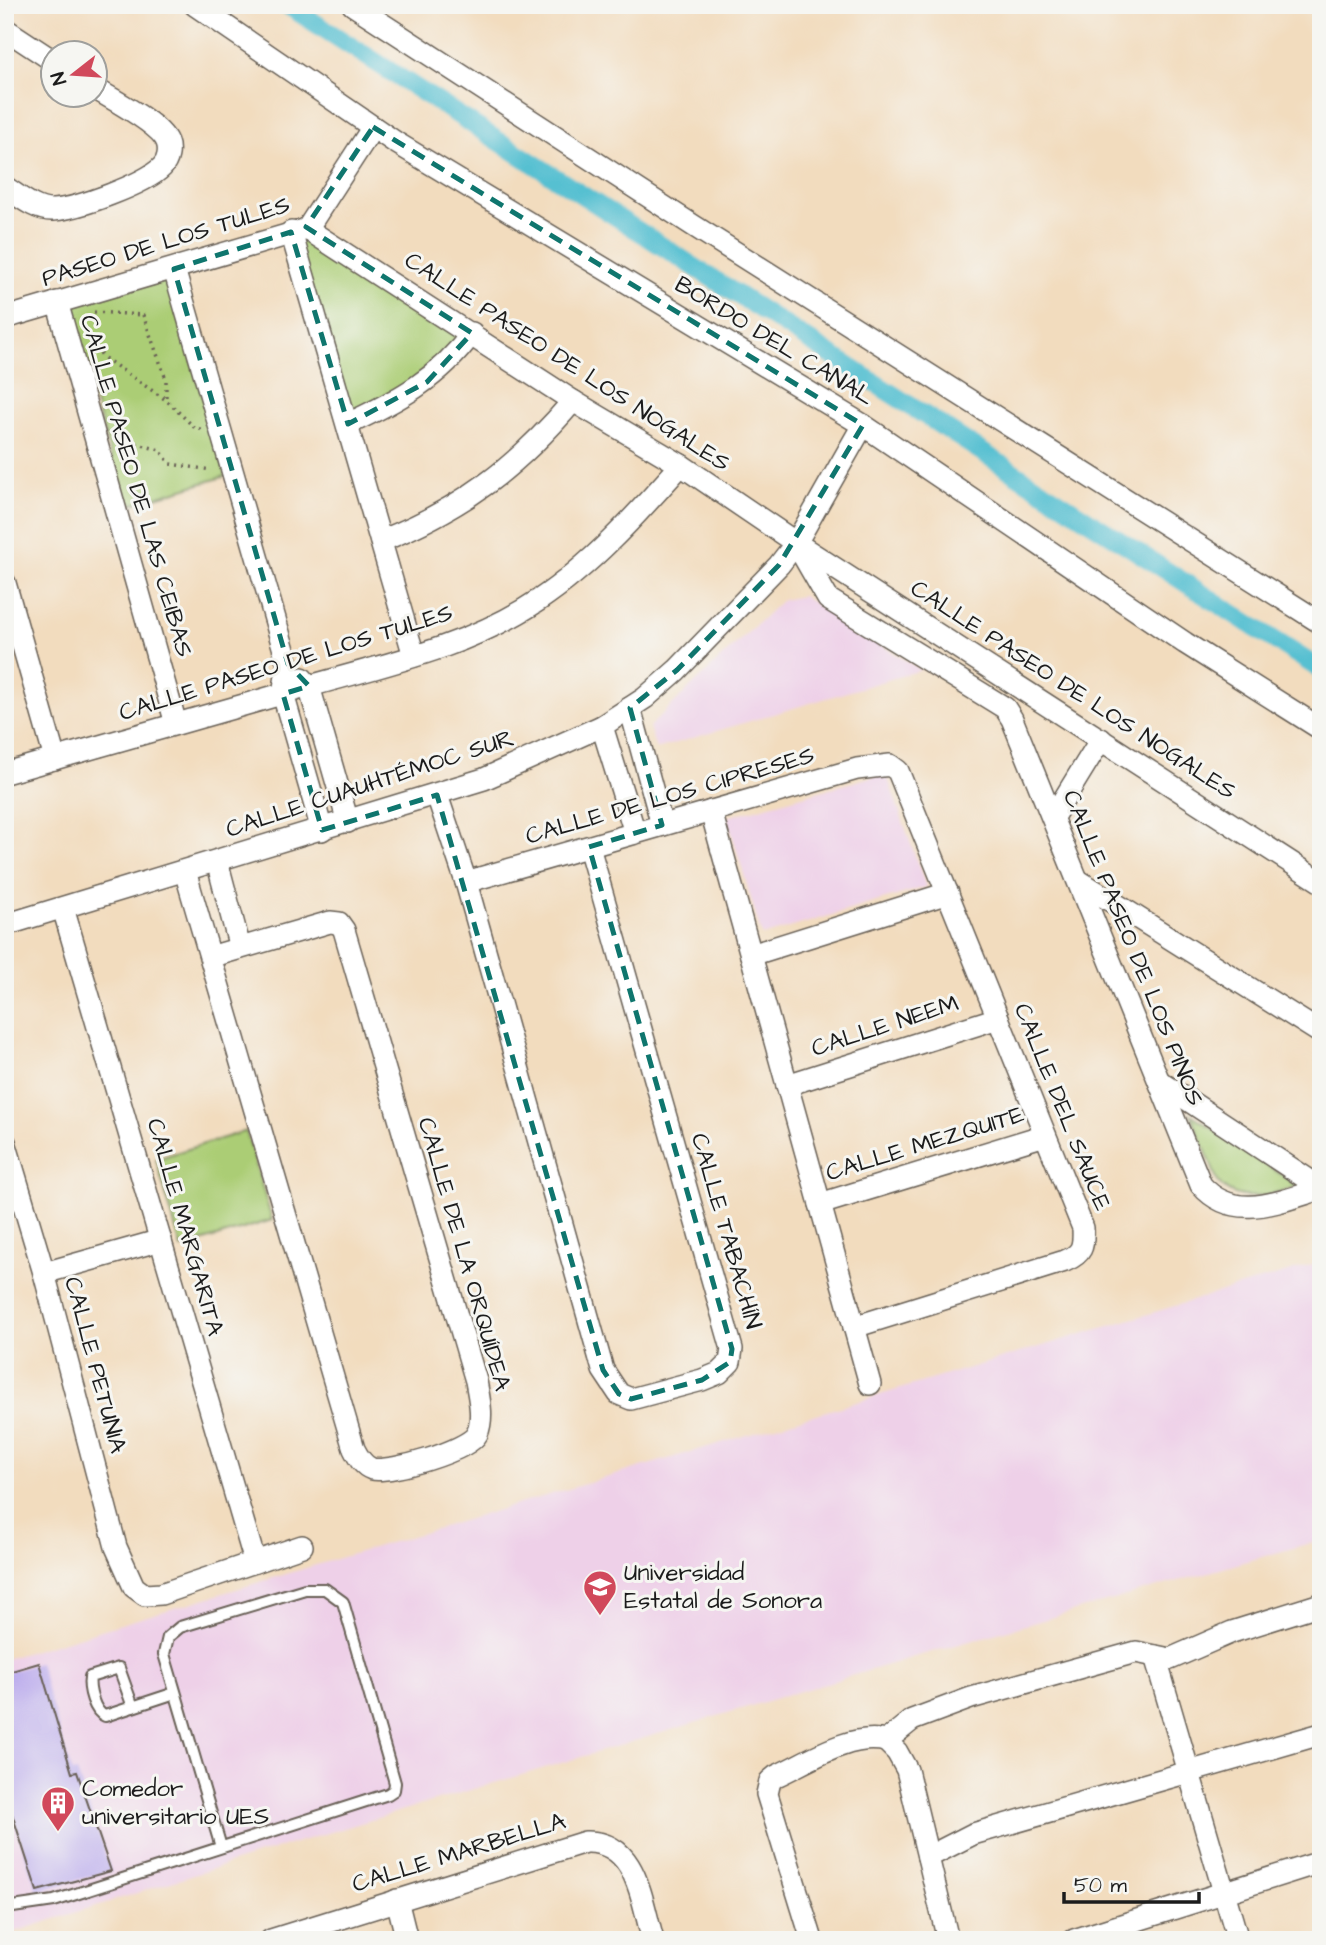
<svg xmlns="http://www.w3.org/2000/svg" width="1326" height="1945" font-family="'Architects Daughter',sans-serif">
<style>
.built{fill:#eed0e8}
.green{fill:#abcd75;stroke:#647448;stroke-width:2}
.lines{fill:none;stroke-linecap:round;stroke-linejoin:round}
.canal{stroke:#56c0d1;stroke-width:19}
.building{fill:#bdaeed}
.service-casing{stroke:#675f55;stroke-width:14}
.minor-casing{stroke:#675f55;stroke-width:24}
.path{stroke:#675f55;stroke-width:3.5;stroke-dasharray:2 5;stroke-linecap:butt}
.service{stroke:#fff;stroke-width:10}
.minor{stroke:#fff;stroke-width:21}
.marked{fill:none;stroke:#0f766e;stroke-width:5;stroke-dasharray:14 9;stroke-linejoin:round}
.labels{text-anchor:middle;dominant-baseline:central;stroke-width:6;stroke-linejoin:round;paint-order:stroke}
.street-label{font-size:24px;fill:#1c1c1c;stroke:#f6f6f2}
.poi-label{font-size:24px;fill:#1c1c1c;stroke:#f6f6f2;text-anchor:start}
</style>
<rect width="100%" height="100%" fill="#f6f6f2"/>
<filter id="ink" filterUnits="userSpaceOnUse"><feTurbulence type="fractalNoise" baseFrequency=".0143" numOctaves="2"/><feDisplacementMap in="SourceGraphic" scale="14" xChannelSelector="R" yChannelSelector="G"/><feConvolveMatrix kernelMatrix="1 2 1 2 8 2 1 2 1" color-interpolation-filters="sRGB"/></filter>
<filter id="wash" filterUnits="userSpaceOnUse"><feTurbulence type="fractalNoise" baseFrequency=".00686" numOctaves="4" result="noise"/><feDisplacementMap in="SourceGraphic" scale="28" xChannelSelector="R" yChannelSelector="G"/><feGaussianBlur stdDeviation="1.57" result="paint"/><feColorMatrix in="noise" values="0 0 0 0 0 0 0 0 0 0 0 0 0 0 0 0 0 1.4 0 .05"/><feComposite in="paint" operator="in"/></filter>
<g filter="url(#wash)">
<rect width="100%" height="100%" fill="#f2dcbe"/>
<!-- built -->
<g class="built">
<polygon points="802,596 921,670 656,749 649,727 782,600"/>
<polygon points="886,773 926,887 762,936 727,817"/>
<polygon points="1321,1262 1321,1540 914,1657 278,1848 5,1935 5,1659"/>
</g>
<!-- green -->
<g class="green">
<polygon points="293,229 473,328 440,369 345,417"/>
<polygon points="166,272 226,476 126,506 64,300"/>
<path d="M1191,1114L1298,1186C1272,1194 1239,1207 1218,1182Z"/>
<polygon points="246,1131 272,1220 181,1248 156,1159"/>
</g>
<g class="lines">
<!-- canal -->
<polyline class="canal" points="287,5 1321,670"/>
</g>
<g id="blocks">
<!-- building -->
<polygon class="building" points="39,1663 72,1773 77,1772 111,1871 37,1891 5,1792 5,1673"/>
</g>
</g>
<g filter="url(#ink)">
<use href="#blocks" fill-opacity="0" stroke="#675f55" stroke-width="2"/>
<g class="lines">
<!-- service casing -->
<g class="service-casing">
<g id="service">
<path d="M133,1707L119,1668L90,1677C88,1689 94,1712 105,1716L175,1693"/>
<polyline points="6,1908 54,1901 388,1794 394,1790 395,1783 343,1602 325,1589 305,1589 180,1627 168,1637 164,1654 221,1847"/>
</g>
</g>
<!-- minor casing -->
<g class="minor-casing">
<g id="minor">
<polyline points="195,5 395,142 863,425 1185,643 1321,729"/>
<polyline points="353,5 694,226 1321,623"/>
<polyline points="5,29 52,60"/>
<path d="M5,187C19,196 36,211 53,210C77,209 145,184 162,167C168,161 170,150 167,142C160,124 112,99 94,88"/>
<polyline points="307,229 573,401 681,465 796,543 1321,882"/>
<polyline points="291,232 414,656"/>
<polyline points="174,269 288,664 283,694 322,830"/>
<polyline points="57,302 176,724"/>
<polyline points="5,318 307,229 373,127"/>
<path d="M348,424C397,401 440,378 472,333"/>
<path d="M381,541C463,508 516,468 573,401"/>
<path d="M797,545L828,599L1005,708L1012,719L1201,1185C1234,1223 1280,1201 1321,1189"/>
<polyline points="5,583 55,759"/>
<polyline points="302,678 309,686 348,822"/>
<polyline points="630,708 662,825"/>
<polyline points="602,726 635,833"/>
<path d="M5,773C106,744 206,716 306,687C384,665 471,646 539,600C593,564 638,513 681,465"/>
<polyline points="437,795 466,882 603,1370 619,1394 631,1399 702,1380 719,1373 730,1362 732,1349 589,847"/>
<polyline points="711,811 870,1384"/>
<polyline points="1053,817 1101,739"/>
<polyline points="217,861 240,948"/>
<path d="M185,871L354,1449C358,1457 363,1466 372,1469C391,1473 468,1451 477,1434C484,1417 479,1398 476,1381L344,930L339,923L330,922L210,957"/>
<polyline points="1079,881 1321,1033"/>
<path d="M466,882L857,769L890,765L898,771L1083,1228C1084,1247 1082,1254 1065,1261L854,1327"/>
<polyline points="63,908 255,1562"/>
<polyline points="5,925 484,779 602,726 645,698 677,670 779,565 796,543 863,425"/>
<polyline points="751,955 948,893"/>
<polyline points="1159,1081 1321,1188"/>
<polyline points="787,1085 998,1018"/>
<polyline points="5,1142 44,1273 116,1547 134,1587 145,1595 161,1594 302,1546"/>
<polyline points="820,1204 1045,1135"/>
<polyline points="44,1273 161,1240"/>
<polyline points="1155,1656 1238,1940"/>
<polyline points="886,1741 897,1752 907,1770 948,1940"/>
<polyline points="928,1857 973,1834 1321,1734"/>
<polyline points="397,1900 407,1940"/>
<path d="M271,1940L585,1842C637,1840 641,1900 653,1940"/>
<path d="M812,1940L767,1794L770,1781L776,1776C809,1761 849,1733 886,1741L912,1720L971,1698L1136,1652L1170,1659L1232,1632L1321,1604"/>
<polyline points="1074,1940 1321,1862"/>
</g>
</g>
<!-- path -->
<g class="path">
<polyline points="94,312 143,315 166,379 166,400"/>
<polyline points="89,350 97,348 103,357 166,400 196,429 202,429"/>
<polyline points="116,438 160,450 170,464 211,470"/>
</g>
<!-- service -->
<use href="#service" class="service"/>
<!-- minor -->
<use href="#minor" class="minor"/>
</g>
</g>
<!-- marked area -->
<path class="marked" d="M373,127L863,425L779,565L677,670L630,708L662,825L589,847L732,1349L730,1362L702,1380L631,1399L619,1394L603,1370L437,795L322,830L283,694L309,686L288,664L174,269L291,232L348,424L427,382L472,333L306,227Z"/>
<!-- icons -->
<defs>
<g id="university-pin" transform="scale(1.75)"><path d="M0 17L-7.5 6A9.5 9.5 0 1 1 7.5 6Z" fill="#d1495b" stroke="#f6f6f2"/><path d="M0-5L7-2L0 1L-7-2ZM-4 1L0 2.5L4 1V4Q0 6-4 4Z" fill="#fff"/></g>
<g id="building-pin" transform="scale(1.75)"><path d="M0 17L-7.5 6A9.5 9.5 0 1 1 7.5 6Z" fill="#d1495b" stroke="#f6f6f2"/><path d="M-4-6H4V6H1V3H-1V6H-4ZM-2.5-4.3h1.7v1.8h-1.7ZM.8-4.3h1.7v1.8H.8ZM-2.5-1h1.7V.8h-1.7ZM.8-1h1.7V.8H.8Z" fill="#fff"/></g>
</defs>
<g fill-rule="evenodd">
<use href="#university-pin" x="600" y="1587"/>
<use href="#building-pin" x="58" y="1803"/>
</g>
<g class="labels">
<!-- street labels -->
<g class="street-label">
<text transform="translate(166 242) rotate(-17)">PASEO DE LOS TULES</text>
<text transform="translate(774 341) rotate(31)">BORDO DEL CANAL</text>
<text transform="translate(567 362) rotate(33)">CALLE PASEO DE LOS NOGALES</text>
<text transform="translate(136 486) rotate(74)">CALLE PASEO DE LAS CEIBAS</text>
<text transform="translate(286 663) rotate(-17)">CALLE PASEO DE LOS TULES</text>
<text transform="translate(1073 690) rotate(33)">CALLE PASEO DE LOS NOGALES</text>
<text transform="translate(370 784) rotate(-18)">CALLE CUAUHTÉMOC SUR</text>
<text transform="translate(670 796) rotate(-16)">CALLE DE LOS CIPRESES</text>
<text transform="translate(1133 948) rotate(68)">CALLE PASEO DE LOS PINOS</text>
<text transform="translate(885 1026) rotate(-18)">CALLE NEEM</text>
<text transform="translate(1062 1107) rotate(68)">CALLE DEL SAUCE</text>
<text transform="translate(925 1144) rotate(-17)">CALLE MEZQUITE</text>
<text transform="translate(185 1227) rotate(74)">CALLE MARGARITA</text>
<text transform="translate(726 1231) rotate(74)">CALLE TABACHÍN</text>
<text transform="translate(464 1254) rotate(74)">CALLE DE LA ORQUÍDEA</text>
<text transform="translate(95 1365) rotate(75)">CALLE PETUNIA</text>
<text transform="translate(459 1853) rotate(-17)">CALLE MARBELLA</text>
</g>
<!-- poi labels -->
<g class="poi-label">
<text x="624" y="1573">Universidad<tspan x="624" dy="28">Estatal de Sonora</tspan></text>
<text x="82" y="1789">Comedor<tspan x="82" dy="28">universitario UES</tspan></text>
</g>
</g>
<!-- margin -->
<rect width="1326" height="1945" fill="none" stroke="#f6f6f2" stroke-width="28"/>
<!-- north arrow -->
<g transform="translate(74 74) rotate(253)"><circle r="33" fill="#f6f6f2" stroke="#9f9f9c" stroke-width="2"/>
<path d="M0-5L12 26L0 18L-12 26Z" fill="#d1495b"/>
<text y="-10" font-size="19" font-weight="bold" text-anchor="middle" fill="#1c1c1c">N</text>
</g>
<!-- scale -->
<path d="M1064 1892v10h135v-10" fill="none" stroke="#1c1c1c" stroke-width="3.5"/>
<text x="1074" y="1892" font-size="21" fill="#1c1c1c" stroke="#f6f6f2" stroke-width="5" paint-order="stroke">50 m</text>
</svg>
